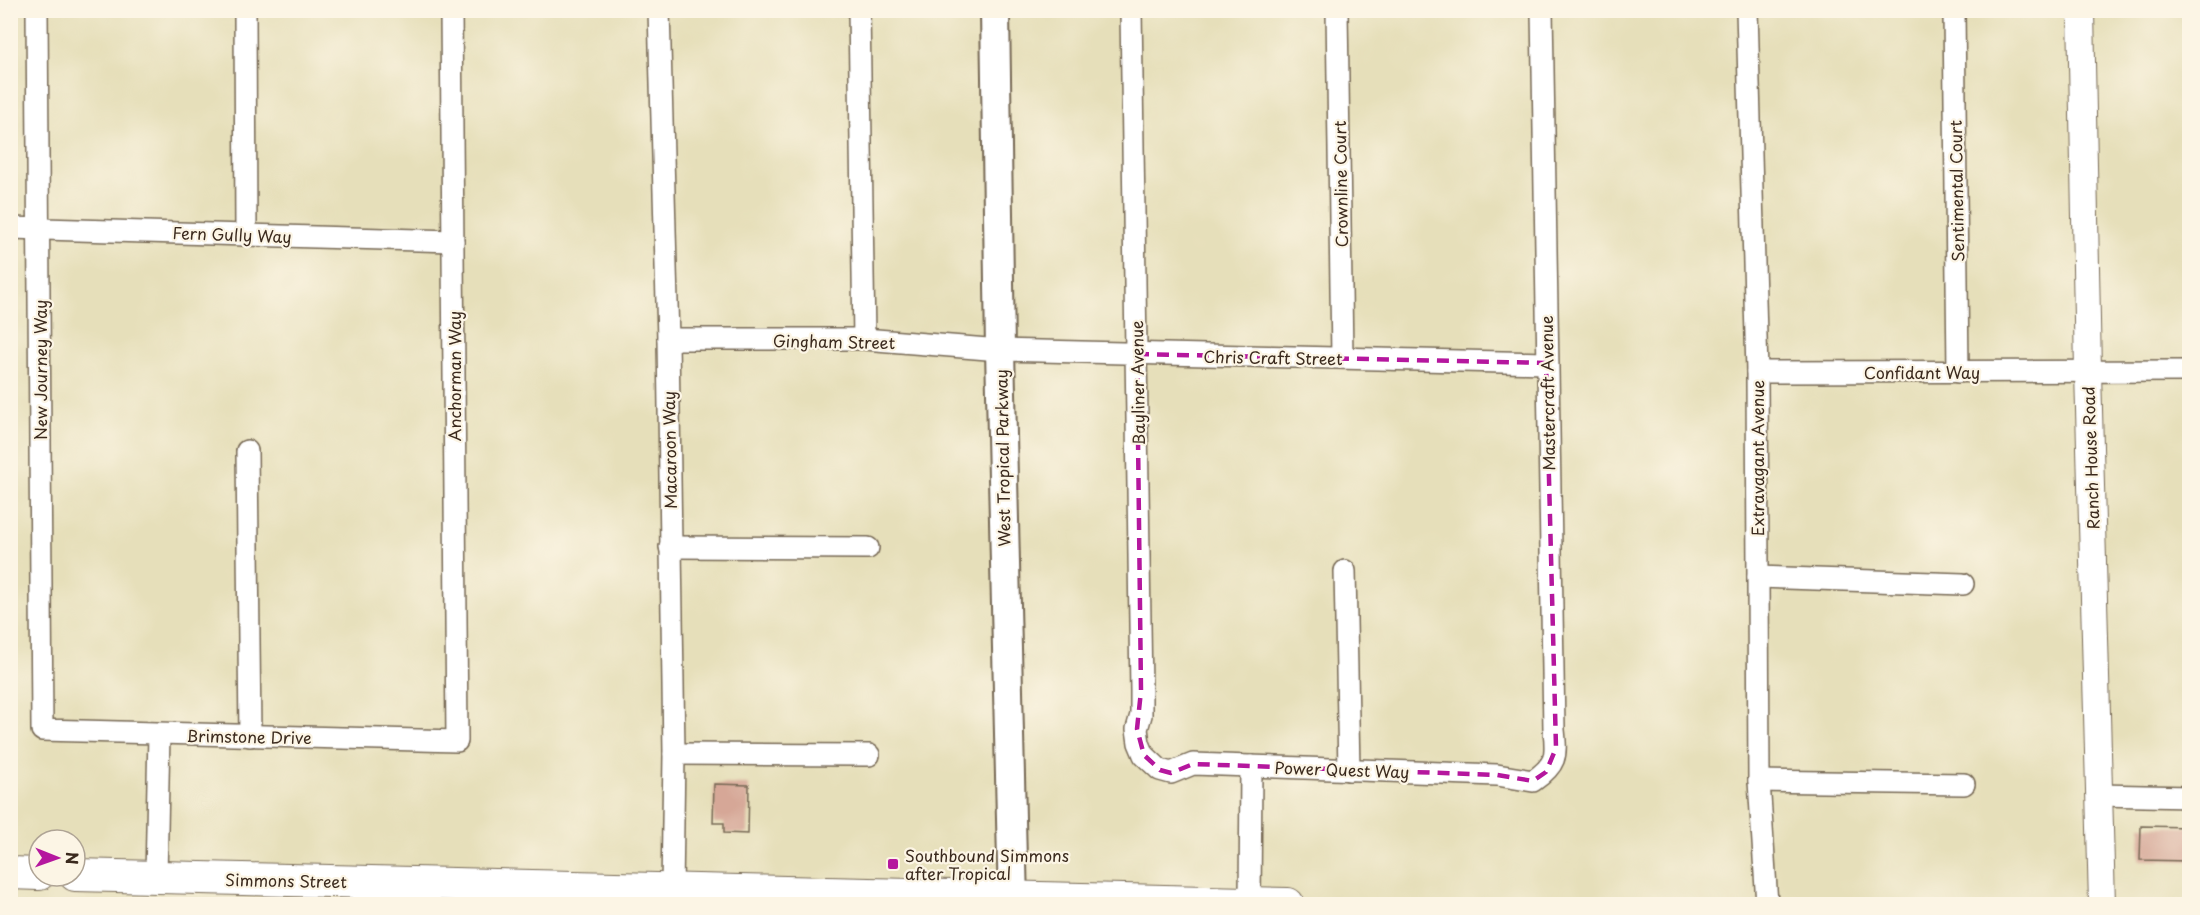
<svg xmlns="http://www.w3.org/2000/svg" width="2200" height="915" font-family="'Playpen Sans',sans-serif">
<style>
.building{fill:#d6a797}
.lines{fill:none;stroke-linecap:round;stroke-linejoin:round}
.minor-casing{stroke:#776955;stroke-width:24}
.tertiary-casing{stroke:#776955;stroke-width:28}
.secondary-casing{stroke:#776955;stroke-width:32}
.primary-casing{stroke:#776955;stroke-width:34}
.minor{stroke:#fff;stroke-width:21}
.tertiary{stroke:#fff;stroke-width:26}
.secondary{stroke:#fff;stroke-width:28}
.primary{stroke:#fff;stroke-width:32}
.marked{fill:none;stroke:#b5179e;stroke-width:4.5;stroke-dasharray:12 8;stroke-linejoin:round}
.poi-dot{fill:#b5179e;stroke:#fcf5e5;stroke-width:2}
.labels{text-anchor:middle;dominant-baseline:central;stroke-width:4.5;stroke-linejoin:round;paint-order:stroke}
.street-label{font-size:16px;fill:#3b2a1e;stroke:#fcf5e5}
.poi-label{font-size:16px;fill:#3b2a1e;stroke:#fcf5e5;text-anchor:start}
</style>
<rect width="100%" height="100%" fill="#fcf5e5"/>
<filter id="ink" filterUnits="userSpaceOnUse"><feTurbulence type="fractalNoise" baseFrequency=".0167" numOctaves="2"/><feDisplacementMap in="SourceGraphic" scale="12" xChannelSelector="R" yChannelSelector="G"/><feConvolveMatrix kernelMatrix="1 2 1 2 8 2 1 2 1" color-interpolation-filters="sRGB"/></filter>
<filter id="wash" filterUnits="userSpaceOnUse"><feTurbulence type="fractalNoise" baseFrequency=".008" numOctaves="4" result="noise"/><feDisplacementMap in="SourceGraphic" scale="24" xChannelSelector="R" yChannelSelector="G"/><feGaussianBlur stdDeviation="1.35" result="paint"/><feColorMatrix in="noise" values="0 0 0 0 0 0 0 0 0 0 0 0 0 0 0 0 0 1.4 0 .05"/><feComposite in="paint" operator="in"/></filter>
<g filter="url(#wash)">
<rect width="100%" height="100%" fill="#e6dfba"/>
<g id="blocks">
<!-- building -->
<g class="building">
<polygon points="714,784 749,785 748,834 724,833 724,823 713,823"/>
<polygon points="2141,826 2190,827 2190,861 2140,860"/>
</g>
</g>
</g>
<g filter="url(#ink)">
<use href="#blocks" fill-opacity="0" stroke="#776955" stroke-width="1.5"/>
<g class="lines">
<!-- minor casing -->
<g class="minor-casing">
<g id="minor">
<polyline points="37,10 42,730 457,741 451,10"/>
<polyline points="245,10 246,235"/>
<polyline points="659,10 668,339 674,754 672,890"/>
<polyline points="859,10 864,339"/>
<path d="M1131,10L1141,691V715L1137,729L1139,743L1144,755L1160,770L1171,773L1193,764L1497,775L1533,781C1556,765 1557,757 1554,730L1542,10"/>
<polyline points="1337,10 1342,358"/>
<polyline points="1747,10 1757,372 1759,781 1767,904"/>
<polyline points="1954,11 1958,372"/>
<polyline points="10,228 453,241"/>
<polyline points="668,339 864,339 1000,350 1546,363"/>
<polyline points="1757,372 2190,371"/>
<polyline points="247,451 250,736"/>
<polyline points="670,547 868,548"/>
<polyline points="1345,571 1349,770"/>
<polyline points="1758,577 1963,584"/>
<polyline points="674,754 869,755"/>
<polyline points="1759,781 1964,784"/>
<polyline points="2099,795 2190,797"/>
<polyline points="156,877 159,734"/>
<polyline points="1250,903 1251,766"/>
<polyline points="362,904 363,882"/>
</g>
</g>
<!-- tertiary casing -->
<g class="tertiary-casing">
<polyline id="tertiary" points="2081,10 2088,371 2102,904"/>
</g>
<!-- secondary casing -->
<g class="secondary-casing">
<polyline id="secondary" points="995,10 1000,350 1013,904"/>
</g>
<!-- primary casing -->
<g class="primary-casing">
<g id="primary">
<polyline points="10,873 39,874"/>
<polyline points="75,875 1288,904"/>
</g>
</g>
<!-- minor -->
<use href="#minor" class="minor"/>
<!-- tertiary -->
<use href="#tertiary" class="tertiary"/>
<!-- secondary -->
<use href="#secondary" class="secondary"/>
<!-- primary -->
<use href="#primary" class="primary"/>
</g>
</g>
<!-- marked area -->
<path class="marked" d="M1137,354L1546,363L1556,748L1546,772L1533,781L1497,775L1193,764L1171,773L1160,770L1144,755L1137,729L1141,691Z"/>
<!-- markers -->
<rect class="poi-dot" x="887" y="858" width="12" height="12" rx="3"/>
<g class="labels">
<!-- street labels -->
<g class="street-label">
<text transform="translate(1340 184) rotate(-91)">Crownline Court</text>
<text transform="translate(1956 191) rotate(-91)">Sentimental Court</text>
<text transform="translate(232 234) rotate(2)">Fern Gully Way</text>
<text transform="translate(834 341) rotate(1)">Gingham Street</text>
<text transform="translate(1273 357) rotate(1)">Chris Craft Street</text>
<text transform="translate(40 370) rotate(-90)">New Journey Way</text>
<text x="1922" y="372">Confidant Way</text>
<text transform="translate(454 376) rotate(-90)">Anchorman Way</text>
<text transform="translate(1137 383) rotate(-91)">Bayliner Avenue</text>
<text transform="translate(1547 393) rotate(-91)">Mastercraft Avenue</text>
<text transform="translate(669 450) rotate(-91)">Macaroon Way</text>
<text transform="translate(1002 458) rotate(-91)">West Tropical Parkway</text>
<text transform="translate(1757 458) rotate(-90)">Extravagant Avenue</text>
<text transform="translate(2090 458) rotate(-92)">Ranch House Road</text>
<text transform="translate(249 736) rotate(1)">Brimstone Drive</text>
<text transform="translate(1342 769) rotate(2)">Power Quest Way</text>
<text transform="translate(286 880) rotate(1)">Simmons Street</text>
</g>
<!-- poi labels -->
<g class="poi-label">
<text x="905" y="855">Southbound Simmons<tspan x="905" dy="18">after Tropical</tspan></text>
</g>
</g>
<!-- margin -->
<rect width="2200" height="915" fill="none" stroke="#fcf5e5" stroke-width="36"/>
<!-- north arrow -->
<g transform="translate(57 858) rotate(91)"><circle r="28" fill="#fcf5e5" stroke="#afa495" stroke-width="1.5"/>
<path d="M0-4.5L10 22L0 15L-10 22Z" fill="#b5179e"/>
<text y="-9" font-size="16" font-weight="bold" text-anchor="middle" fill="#3b2a1e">N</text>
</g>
</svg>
